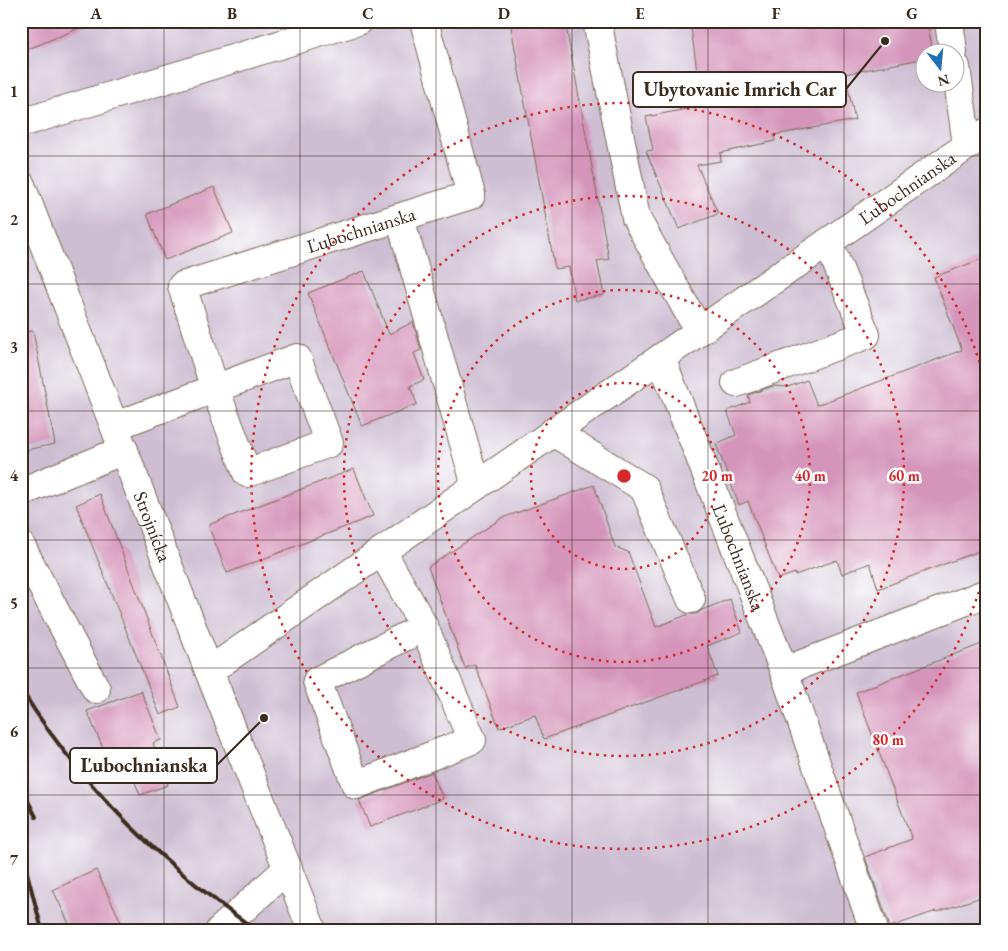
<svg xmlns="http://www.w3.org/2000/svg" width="1008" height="951" font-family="'EB Garamond',serif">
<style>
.industrial{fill:#cdbed2;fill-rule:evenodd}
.building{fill:#d595ba}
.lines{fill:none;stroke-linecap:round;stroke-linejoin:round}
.minor-casing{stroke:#7b6855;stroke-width:30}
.minor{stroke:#fff;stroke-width:28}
.rail{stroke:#3b2a1e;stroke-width:4}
.grid{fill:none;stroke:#3b2a1e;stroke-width:1;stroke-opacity:0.55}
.ring{fill:none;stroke:#d62828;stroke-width:2.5;stroke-dasharray:2.5 5}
.labels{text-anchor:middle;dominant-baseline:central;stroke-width:5;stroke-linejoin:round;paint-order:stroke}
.street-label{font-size:19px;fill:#3b2a1e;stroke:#fff}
.centre{fill:#d62828;stroke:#fff;stroke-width:2.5}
.ring-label{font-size:15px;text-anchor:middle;font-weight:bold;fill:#d62828;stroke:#fff;stroke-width:5;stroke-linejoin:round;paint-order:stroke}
.leader{fill:none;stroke:#3b2a1e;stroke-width:2}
.callout-dot{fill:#3b2a1e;stroke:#fff;stroke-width:2}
.callout{fill:#fff;stroke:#3b2a1e;stroke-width:2}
.callout-label{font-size:20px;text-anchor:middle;font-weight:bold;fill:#3b2a1e}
.neatline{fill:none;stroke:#3b2a1e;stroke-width:2}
.grid-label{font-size:16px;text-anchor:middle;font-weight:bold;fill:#3b2a1e}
</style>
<rect width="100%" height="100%" fill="#fff"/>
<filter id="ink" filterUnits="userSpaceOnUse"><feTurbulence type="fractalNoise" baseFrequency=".02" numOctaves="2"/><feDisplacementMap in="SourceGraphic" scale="10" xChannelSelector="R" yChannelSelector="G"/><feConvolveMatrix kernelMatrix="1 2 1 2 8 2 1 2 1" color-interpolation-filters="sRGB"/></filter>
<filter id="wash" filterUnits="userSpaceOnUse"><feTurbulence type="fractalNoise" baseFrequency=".0096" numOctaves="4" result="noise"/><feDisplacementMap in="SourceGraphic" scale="20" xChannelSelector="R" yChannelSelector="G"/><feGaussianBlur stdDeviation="1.12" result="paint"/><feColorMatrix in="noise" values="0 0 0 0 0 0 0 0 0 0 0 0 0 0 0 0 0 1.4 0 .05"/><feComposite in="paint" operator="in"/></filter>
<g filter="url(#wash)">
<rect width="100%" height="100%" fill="#f2dbbc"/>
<!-- industrial -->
<path class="industrial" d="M21,21H987V930H21ZM926,52H956V82H926Z"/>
<g id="blocks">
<!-- building -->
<g class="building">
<polygon points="21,21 94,21 94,22 21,52"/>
<polygon points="510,21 565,21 609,259 597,261 604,295 575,300 569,267 555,269"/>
<polygon points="690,21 927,21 933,52 926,52 926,58 845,74 855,120 774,135 775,141 720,153 721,161 697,165 718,214 679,229 646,151 653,150 646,117 702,106"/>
<polygon points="214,187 233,233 165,260 147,214"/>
<polygon points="987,257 987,548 878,589 870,563 842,574 837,560 795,575 795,573 778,579 748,501 739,505 716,444 736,435 727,411 750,402 748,395 773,386 788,387 807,380 817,405 962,350 934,277"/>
<polygon points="364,271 389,334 413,322 421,350 414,353 424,380 410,386 417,404 362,426 308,293"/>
<polygon points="33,331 55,444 21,451 21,332"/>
<polygon points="354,469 373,516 227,573 208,525"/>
<polygon points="594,485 615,547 628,552 656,627 689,614 697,614 702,610 730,599 742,632 707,646 718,676 544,739 535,715 499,728 475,665 465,668 428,567 502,518"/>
<polygon points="100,494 180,707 160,715 76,505"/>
<polygon points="987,642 987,895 937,912 936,911 890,927 865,857 912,839 856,692"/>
<polygon points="141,691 161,740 153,743 168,785 140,795 124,754 108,760 87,711"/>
<polygon points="432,772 443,799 370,827 359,800"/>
<polygon points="96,870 125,930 72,930 53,890"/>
</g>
</g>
</g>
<g filter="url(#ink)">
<use href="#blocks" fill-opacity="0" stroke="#7b6855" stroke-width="1"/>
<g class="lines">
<!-- minor casing -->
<g class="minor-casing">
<g id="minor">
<polyline points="597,21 636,218 699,331"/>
<polyline points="949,21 953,52"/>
<polyline points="956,67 967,145"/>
<polyline points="21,123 358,21"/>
<path id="s1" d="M21,185L209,671L312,930"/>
<polyline points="400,218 476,486"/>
<path id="s2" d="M661,358L784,671L874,930"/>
<polyline points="736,383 866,335 828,242"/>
<path id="s3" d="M115,426L297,358L329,443L247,473L215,389L182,286L471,195L424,21"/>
<polyline points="553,432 644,488 691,599"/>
<polyline points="21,492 124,450"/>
<polyline points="21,546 96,689"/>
<polyline points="382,551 424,627 472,740 356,785 317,681 424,627"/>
<path id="s4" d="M209,671L987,132"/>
<polyline points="784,671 987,593"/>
<polyline points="220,930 288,868"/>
</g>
</g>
<!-- minor -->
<use href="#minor" class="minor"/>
<!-- rail -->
<g class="rail">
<path d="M21,689C80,785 164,866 256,930"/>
<polyline points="21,787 36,817"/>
<polyline points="21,850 42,930"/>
</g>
</g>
</g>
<!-- grid -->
<path class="grid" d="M164,21V930M300,21V930M436,21V930M572,21V930M708,21V930M844,21V930M21,156H987M21,284H987M21,411H987M21,540H987M21,668H987M21,795H987"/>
<!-- distance rings -->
<g class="ring">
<circle cx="624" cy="476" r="93"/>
<circle cx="624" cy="476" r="186"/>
<circle cx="624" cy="476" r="280"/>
<path d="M987 563A373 373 0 1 1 987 389"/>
</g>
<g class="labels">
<!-- street labels -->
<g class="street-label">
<text stroke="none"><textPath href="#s4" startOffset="849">Ľubochnianska</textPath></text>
<text stroke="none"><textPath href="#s3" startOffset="758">Ľubochnianska</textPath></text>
<text stroke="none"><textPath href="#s1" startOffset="366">Strojnícka</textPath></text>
<text stroke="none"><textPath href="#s2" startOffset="214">Ľubochnianska</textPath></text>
</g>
</g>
<circle cx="624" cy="476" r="8" class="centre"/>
<g class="ring-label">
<text x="717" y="481">20 m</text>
<text x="810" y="481">40 m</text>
<text x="904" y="481">60 m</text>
<text x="888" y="745">80 m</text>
</g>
<!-- callouts -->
<path class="leader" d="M885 41L846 89M264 718L217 765"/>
<g class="callout-dot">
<circle cx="885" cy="41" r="5"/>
<circle cx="264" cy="718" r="5"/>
</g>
<g class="callout">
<rect x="633" y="72" width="213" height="35" rx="5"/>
<rect x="70" y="748" width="147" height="35" rx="5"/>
</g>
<g class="callout-label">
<text x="740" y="96">Ubytovanie Imrich Car</text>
<text x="144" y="772">Ľubochnianska</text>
</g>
<!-- margin -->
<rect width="1008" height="951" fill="none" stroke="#fff" stroke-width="55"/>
<!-- north arrow -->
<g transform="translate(940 68) rotate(164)"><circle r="24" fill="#ffffff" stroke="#b1aaa5"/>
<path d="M0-4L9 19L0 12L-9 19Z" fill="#1f6fb2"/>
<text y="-8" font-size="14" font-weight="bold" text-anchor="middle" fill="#3b2a1e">N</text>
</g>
<rect x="28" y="28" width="952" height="896" class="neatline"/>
<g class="grid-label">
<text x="96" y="19">A</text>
<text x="232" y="19">B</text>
<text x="368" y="19">C</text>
<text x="504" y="19">D</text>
<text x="640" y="19">E</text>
<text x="776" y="19">F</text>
<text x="912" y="19">G</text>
<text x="14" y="97">1</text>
<text x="14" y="225">2</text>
<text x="14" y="353">3</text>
<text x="14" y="481">4</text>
<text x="14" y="609">5</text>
<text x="14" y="737">6</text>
<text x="14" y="865">7</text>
</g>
</svg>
